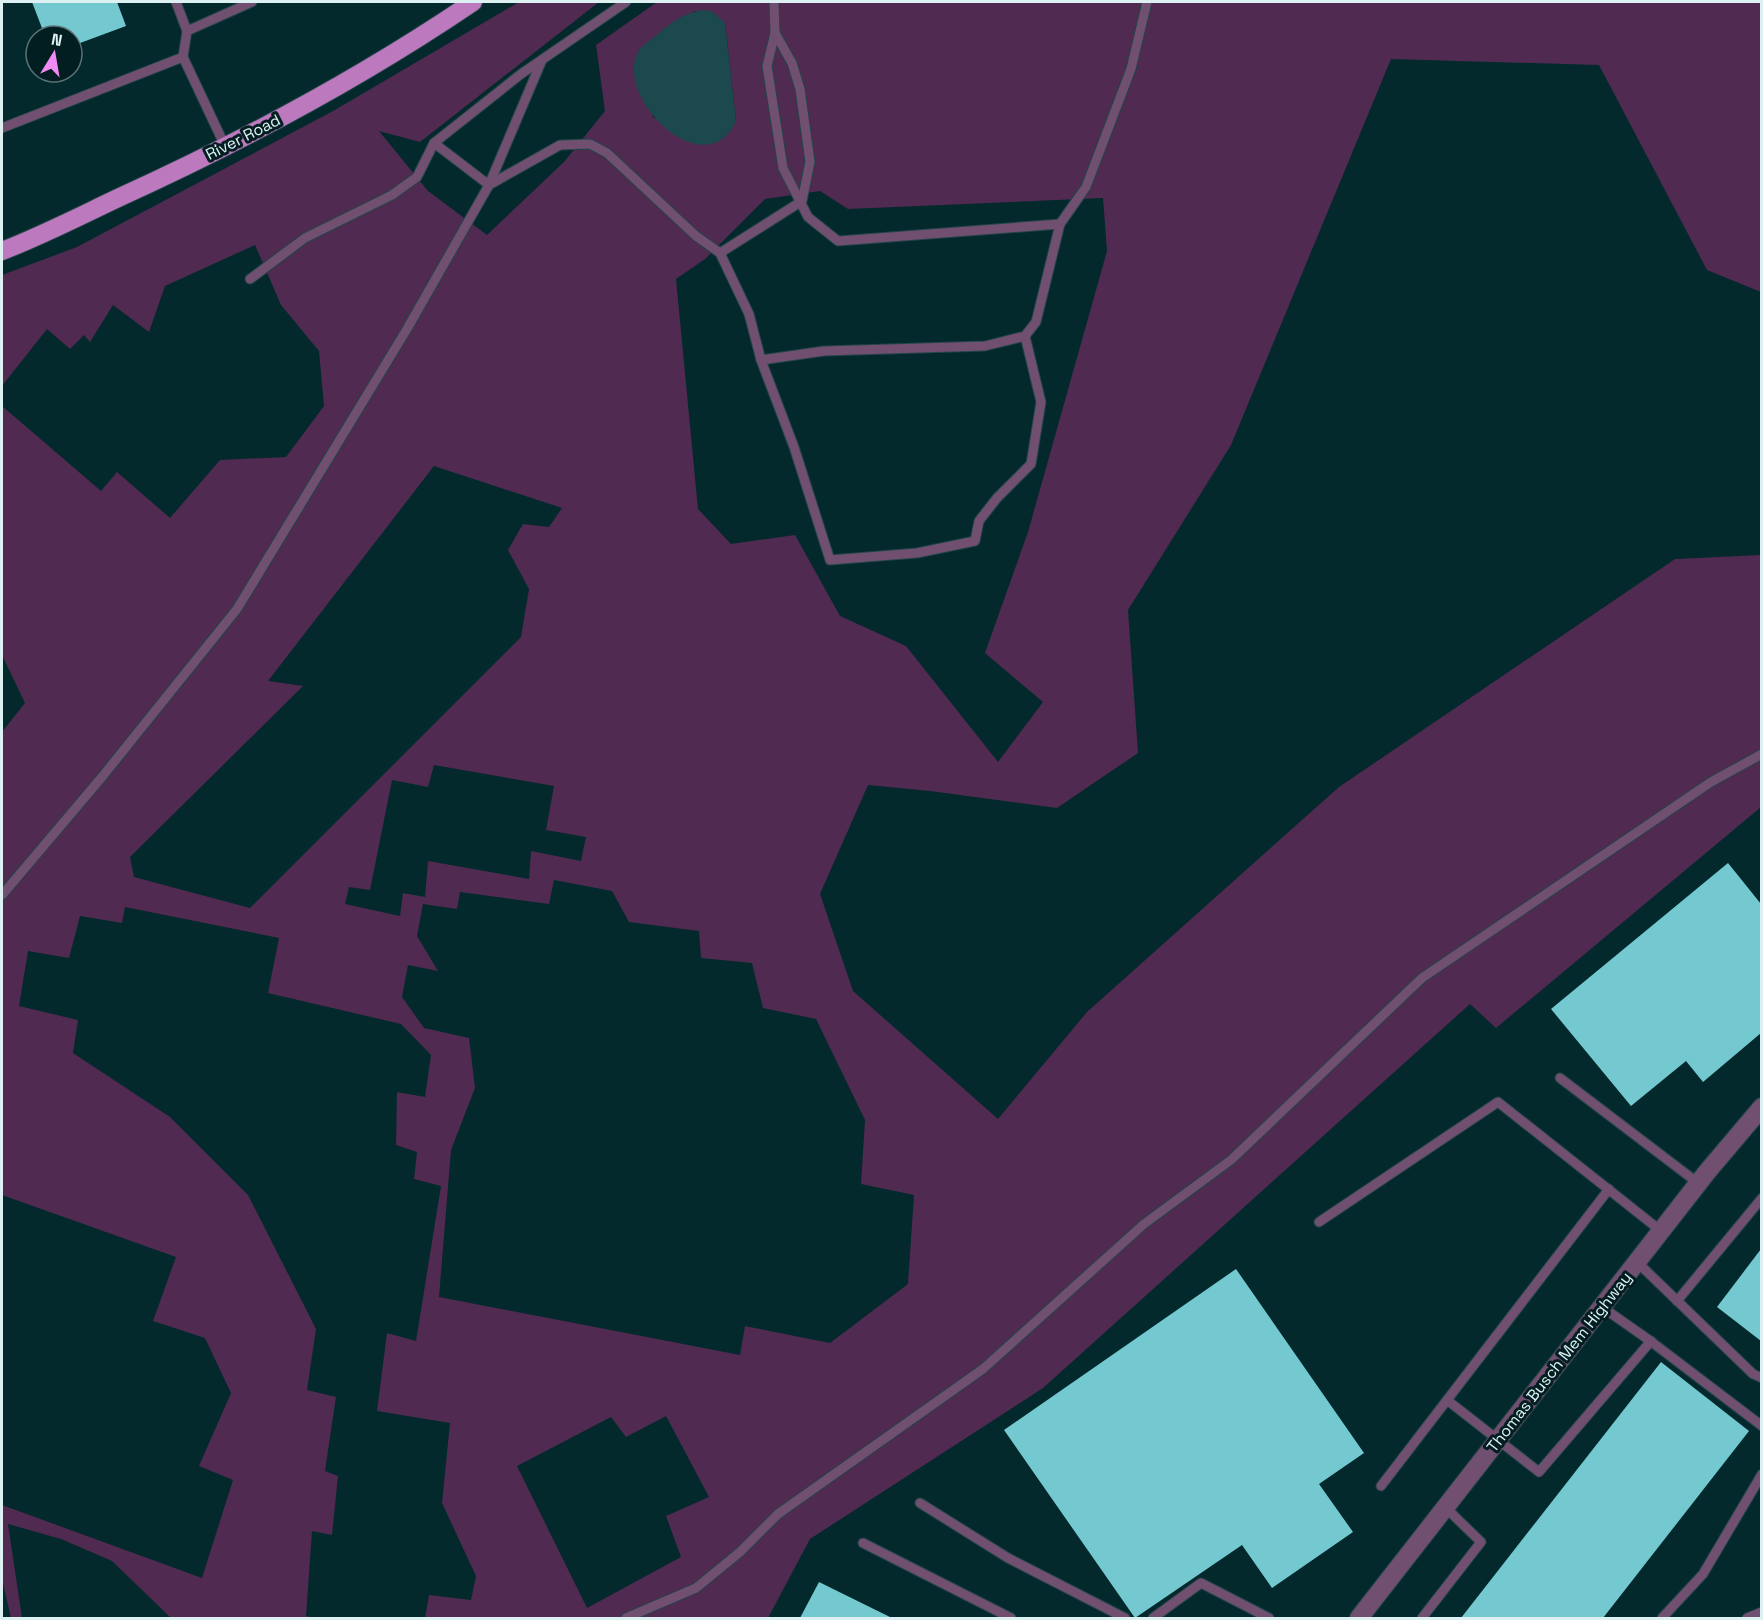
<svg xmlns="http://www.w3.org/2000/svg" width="1763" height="1620" font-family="'Space Grotesk',sans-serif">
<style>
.green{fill:#502a51;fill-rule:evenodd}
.water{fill:#1b494d}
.building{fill:#74c9d1}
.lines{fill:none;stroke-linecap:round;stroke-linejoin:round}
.lane-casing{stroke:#224548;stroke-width:11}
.street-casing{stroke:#224548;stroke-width:20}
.primary-casing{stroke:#224548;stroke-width:20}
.lane{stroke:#704f70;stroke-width:9}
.street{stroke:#704f70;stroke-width:18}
.primary{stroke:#bc79bd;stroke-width:18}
.labels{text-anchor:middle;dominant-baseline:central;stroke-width:6;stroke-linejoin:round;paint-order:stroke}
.street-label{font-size:16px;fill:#ddf1f3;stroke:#031e21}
</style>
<rect width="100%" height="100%" fill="#03292c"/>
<!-- green -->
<path class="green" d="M519,2H599L420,142L379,131L428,191L487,235L564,162L605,111L596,45L657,2H1761V292L1707,270L1599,65L1391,59L1231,445L1128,610L1138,753L1057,808L930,791L868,785L820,894L853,991L998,1119L1087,1012L1339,787L1675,559L1761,555V807L1496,1028L1470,1004L1043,1388L810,1539L768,1618H425L429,1595L471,1600L476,1576L442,1503L450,1423L377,1411L387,1333L416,1341L441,1186L414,1179L417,1152L396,1145L397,1092L425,1097L431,1055L401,1024L268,993L279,938L125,907L122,923L80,916L69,958L28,951L19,1006L78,1020L73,1053L170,1117L248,1195L316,1329L307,1390L336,1397L325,1471L338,1476L332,1535L312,1531L306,1616L317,1618H171L112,1561L61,1539L8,1524L22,1618H11L2,1579V1505L202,1578L233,1480L199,1466L231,1393L205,1338L153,1321L176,1257L2,1195V732L25,703L2,655V406L101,491L117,472L170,518L220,460L286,457L324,406L319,351L281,305L255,245L165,286L149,332L113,305L90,342L84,335L70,349L47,329L2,386V275L77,247L333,111ZM696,11L725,23L736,121L654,118C643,96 630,77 638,51L680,18ZM820,191L848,209L1103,198L1107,251L1028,532L985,653L1043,702L998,762L906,646L840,616L795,535L731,544L698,509L676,279L705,259L765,199ZM434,466L562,508L549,527L523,524L508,550L529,589L521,637L250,908L134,877L130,857L303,686L268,681ZM434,765L554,786L546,830L586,837L581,861L531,851L529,879L428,861L425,897L403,893L400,916L345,904L349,887L370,890L392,780L428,787ZM554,880L612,891L629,922L699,931L701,958L752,963L763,1008L816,1019L865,1120L861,1184L914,1195L908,1284L830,1343L745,1326L740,1355L439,1297L451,1150L475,1088L469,1038L424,1028L402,997L408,965L438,971L417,936L423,904L457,909L460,892L549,904ZM666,1416L709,1497L666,1516L681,1557L587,1608L517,1466L611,1417L626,1437Z"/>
<!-- water -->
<path class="water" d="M705,10L713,12L725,23L736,121C706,187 616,100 637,54C640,46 651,40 657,35C670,22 686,12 705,10Z"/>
<!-- building -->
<g class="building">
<polygon points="32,2 117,2 126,26 72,46 72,36 45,36"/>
<polygon points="1728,863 1761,904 1761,1033 1703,1082 1686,1061 1631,1106 1551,1009"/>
<polygon points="1761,1249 1761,1341 1717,1307"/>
<polygon points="1236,1269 1364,1453 1319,1484 1353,1532 1272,1588 1242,1545 1135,1618 1004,1430"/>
<polygon points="1661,1362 1749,1431 1603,1618 1461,1618"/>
<polygon points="819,1582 892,1618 800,1618"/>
</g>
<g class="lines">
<!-- lane casing -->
<g class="lane-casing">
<g id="lane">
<polyline points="176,2 187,31 183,57 225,146"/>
<polyline points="774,2 775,33 767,66 783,168 808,217 838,241 1060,224"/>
<polyline points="187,31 252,2"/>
<polyline points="2,128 183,57"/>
<polyline points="434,143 489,185 560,145 590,144 607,153 696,236 720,253 749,314 761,360 794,447 830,560 917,553 975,541 979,521 997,498 1031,464 1041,402 1025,336"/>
<polyline points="720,253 802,201 810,162 800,89 792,63 775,33"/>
<polyline points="250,279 305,238 392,195 417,177 434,143 521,74 626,2"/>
<polyline points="761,360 824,351 985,346 1025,336 1036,322 1060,224 1086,187 1131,69 1147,2"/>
<polyline points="2,895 102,777 237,609 407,329 489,185 542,60"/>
<polyline points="1560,1078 1698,1183"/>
<polyline points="1319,1222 1498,1102 1661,1231"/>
<polyline points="1637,1262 1753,1374 1762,1378"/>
<polyline points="1677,1301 1762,1198"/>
<polyline points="1602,1307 1649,1340 1762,1426"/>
<polyline points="1447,1400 1539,1472 1651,1341"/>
<polyline points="1381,1486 1609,1189"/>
<polyline points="920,1503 1008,1558 1125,1618"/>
<polyline points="863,1543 1011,1618"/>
<polyline points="626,1618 696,1588 740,1552 778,1514 983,1369 1144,1224 1231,1160 1422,978 1711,782 1762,754"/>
<polyline points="1153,1618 1201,1583 1269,1618"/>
<polyline points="1422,1618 1481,1542 1445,1507"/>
<polyline points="1662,1618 1703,1574 1762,1474"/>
<polyline points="1747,1618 1762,1612"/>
</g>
</g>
<!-- street casing -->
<g class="street-casing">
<polyline id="street" points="1359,1618 1707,1172 1762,1107"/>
</g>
<!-- primary casing -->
<g class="primary-casing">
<path id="primary" d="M2,251C41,236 80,216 118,198C241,142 361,78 473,2"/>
</g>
<!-- lane -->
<use href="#lane" class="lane"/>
<!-- street -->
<use href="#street" class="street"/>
<!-- primary -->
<use href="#primary" class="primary"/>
</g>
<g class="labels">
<!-- street labels -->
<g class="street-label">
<text transform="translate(243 137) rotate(-27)">River Road</text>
<text transform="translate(1559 1362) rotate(-52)">Thomas Busch Mem Highway</text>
</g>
</g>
<!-- border -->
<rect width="1763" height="1620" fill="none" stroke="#ddf1f3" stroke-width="6"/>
<!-- north arrow -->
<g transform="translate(54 54) rotate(11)"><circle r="28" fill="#031e21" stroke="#5a7275" stroke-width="1.5"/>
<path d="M0-4.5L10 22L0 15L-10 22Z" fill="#f28af3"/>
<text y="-9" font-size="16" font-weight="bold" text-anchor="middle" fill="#ddf1f3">N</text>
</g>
</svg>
